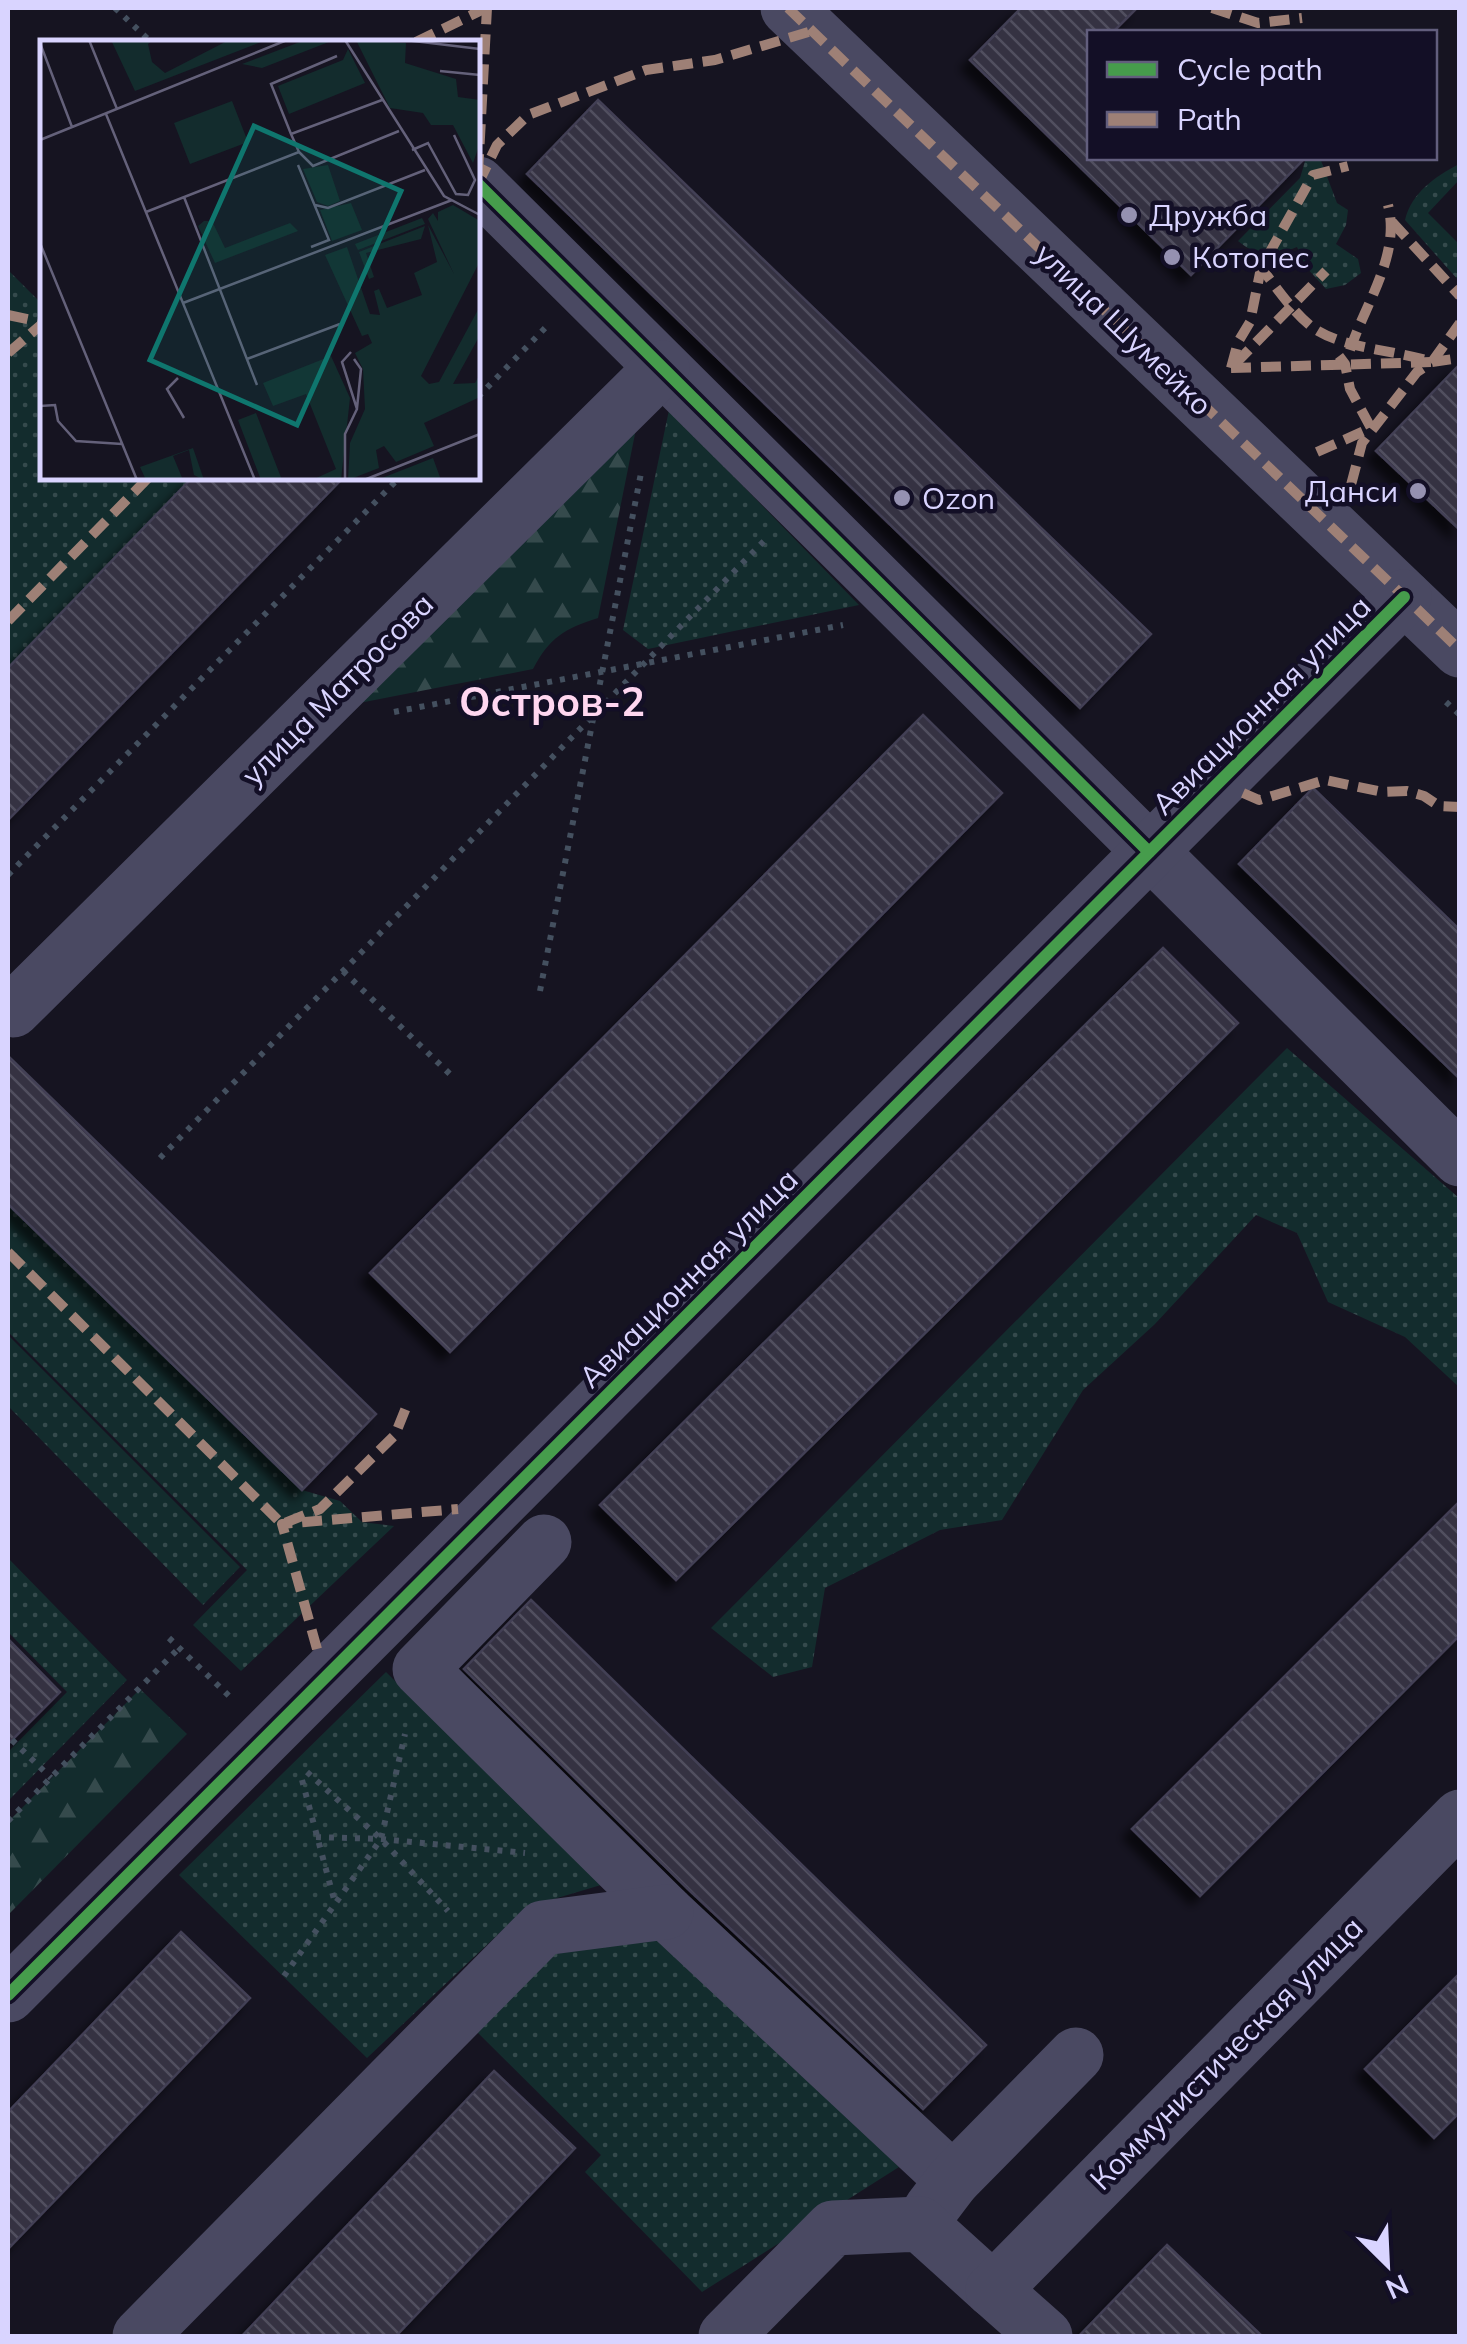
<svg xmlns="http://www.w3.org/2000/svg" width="1467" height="2344" font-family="Mulish,sans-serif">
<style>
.grass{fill:url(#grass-dots)}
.forest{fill:url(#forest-firs)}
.building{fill:url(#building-back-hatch);stroke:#433f54;stroke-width:2.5;filter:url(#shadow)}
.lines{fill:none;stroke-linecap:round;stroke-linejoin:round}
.path{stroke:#44505f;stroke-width:6;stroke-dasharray:5 8;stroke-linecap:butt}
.minor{stroke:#4a4962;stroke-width:55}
.quiet{stroke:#9e8076;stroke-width:10;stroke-dasharray:20 10;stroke-linecap:butt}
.cycleway-casing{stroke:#130f26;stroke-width:19}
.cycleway{stroke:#469c4c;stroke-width:12}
.poi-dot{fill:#9591b1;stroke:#130f26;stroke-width:4}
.labels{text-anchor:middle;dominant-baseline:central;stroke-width:9;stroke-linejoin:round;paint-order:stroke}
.poi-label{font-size:30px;fill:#d9d4ff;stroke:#130f26;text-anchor:start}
.street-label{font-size:30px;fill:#d9d4ff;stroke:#130f26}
.district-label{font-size:40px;font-weight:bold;fill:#ffd6f0;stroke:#130f26}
.inset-road{fill:none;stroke:#64617a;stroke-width:2.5}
.view{fill:#0f766e;fill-opacity:0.15;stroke:#0f766e;stroke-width:5}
.inset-edge{fill:none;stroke:#d9d4ff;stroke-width:5}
</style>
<defs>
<pattern id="grass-dots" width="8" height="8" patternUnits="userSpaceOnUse" patternTransform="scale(2.5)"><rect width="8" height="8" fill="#132c2d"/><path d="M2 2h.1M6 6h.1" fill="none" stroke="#354a4c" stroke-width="1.8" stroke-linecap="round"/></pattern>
<pattern id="forest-firs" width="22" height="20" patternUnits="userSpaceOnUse" patternTransform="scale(2.5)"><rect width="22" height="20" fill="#132c2d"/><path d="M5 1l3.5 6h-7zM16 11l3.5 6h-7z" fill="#354a4c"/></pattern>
<pattern id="building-back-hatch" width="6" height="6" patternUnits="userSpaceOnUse" patternTransform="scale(2.5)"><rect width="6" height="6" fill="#343243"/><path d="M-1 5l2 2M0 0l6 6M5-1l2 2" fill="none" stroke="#514f5f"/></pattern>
<filter id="shadow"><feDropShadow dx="-9" dy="9" stdDeviation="5" flood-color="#0009"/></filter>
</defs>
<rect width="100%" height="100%" fill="#161421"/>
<!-- grass -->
<g class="grass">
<path d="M1306,158H1320L1337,203L1348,210L1346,225L1336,244L1358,259L1361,273L1345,285L1326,289L1305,266L1297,247C1273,257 1259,258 1238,241L1300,178Z"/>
<path d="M1459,164V180L1428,213L1459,244V281L1405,220C1412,192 1435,177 1459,164Z"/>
<polygon points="8,270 39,301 42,298 42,478 192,478 8,668"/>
<polygon points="669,410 859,605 648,649 623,630"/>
<polygon points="1287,1048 1459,1198 1459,1387 1405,1337 1328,1302 1297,1233 1256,1215 1155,1324 1083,1390 1002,1520 940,1530 825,1588 812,1667 773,1677 711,1628"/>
<polygon points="8,1204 302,1490 340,1501 362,1522 394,1526 241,1671 193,1625 247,1570 8,1332"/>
<polygon points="8,1335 240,1567 203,1605 8,1406"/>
<polygon points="8,1558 127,1680 8,1801 8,1752 67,1692 8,1632"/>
<polygon points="386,1672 601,1885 527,1907 367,2058 179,1875"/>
<polygon points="664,1939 899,2167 702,2292 585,2172 601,2155 474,2029 554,1947"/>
</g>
<!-- forest -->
<g class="forest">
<path d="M638,419L598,618C564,629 550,637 533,669L344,706Z"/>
<polygon points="140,1689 187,1734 8,1915 8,1822"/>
</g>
<!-- building -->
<g class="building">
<polygon points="1021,8 1137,8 1113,32 1090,32 1090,158 1305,158 1191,275 970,60"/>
<polygon points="598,100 1151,634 1080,708 527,174"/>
<polygon points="1460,364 1460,530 1376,451"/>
<polygon points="192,478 343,478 8,820 8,668"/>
<polygon points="923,715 1002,793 450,1352 370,1273"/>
<polygon points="1313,788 1460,930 1460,1079 1239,864"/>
<polygon points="1163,948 1238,1023 676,1580 600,1505"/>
<polygon points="8,1056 376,1414 302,1490 8,1204"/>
<polygon points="1460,1501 1460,1635 1200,1896 1132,1829"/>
<polygon points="531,1600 986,2045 923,2109 688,1889 464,1669"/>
<polygon points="8,1639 60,1692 8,1744"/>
<polygon points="181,1932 250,1998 8,2249 8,2112"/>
<polygon points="1460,1973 1460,2112 1434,2138 1365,2069"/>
<polygon points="494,2071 575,2148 396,2336 242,2336"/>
<polygon points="1167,2245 1262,2336 1079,2336"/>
</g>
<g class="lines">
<!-- path -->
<g class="path">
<polyline points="115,8 151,42"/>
<polyline points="478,397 547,326"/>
<polyline points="1446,702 1460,715"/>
<polyline points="394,712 843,625"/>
<polyline points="8,875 399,478"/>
<polyline points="343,971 455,1079"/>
<polyline points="540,991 642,468"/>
<polyline points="160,1158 764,541"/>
<polyline points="169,1638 229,1696"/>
<polyline points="12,1740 51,1778"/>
<polyline points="307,1772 381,1839 448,1911"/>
<polyline points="302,1780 335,1903"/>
<polyline points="8,1821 179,1648"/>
<polyline points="316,1837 381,1839 525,1853"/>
<polyline points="284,1976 381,1839 405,1734"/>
</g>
<!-- minor -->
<g class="minor">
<polyline points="788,8 1460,650"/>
<polyline points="478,184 1460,1159"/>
<polyline points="13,1010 662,368"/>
<polyline points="544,1542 420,1669 666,1912 953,2180"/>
<polyline points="8,1995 1404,597"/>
<polyline points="931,2209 953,2180 1076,2055"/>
<polyline points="140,2336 543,1928 666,1912"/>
<polyline points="726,2336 833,2228 920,2224 993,2290"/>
<polyline points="1045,2336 993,2290 1460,1817"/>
</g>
<!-- quiet -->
<g class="quiet">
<polyline points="788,8 1460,650"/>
<polyline points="1212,8 1258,23 1302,18"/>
<polyline points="416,42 486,8 484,14"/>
<polyline points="478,174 487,8"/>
<polyline points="478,184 497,145 528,115 646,70 715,60 812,31"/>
<polyline points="1392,222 1460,296"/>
<polyline points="8,315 42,322"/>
<path d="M1350,350C1365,304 1401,255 1388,205"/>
<polyline points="8,353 42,324"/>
<polyline points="1432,362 1460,323"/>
<polyline points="1235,364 1326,271"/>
<path d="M1231,368L1432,362C1397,350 1342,349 1312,327C1292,311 1277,288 1261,268"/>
<polyline points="1231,368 1238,342 1250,322 1261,268 1313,175 1348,166"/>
<polyline points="1317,452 1371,428 1350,389 1345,364 1339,356"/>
<polyline points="1351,485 1362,443 1417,372 1432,362 1460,358"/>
<polyline points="8,621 148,478"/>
<polyline points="1243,793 1259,800 1325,780 1383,792 1407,791 1424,796 1439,806 1460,807"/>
<polyline points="8,1252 282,1524 320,1509 395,1435 407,1405"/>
<polyline points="317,1649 282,1524 458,1509"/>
</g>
<!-- cycleway casing -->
<g class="cycleway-casing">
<g id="cycleway">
<polyline points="478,184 1149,852"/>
<polyline points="8,1995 1404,597"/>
</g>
</g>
<!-- cycleway -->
<use href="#cycleway" class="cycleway"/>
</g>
<!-- markers -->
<g class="poi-dot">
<circle cx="1129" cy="215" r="10"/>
<circle cx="1172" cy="257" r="10"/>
<circle cx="1418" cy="491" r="10"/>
<circle cx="902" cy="498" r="10"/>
</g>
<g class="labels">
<!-- poi labels -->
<g class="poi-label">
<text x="1149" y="215">Дружба</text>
<text x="1192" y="257">Котопес</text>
<text x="1398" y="491" text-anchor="end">Данси</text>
<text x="922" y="498">Ozon</text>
</g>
<!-- street labels -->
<g class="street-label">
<text transform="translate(1124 329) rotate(44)">улица Шумейко</text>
<text transform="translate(337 689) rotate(-45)">улица Матросова</text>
<text transform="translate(1261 705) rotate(-45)">Авиационная улица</text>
<text transform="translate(688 1278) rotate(-45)">Авиационная улица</text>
<text transform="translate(1226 2053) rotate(-45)">Коммунистическая улица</text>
</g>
<!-- district labels -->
<g class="district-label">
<text x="552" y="701">Остров-2</text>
</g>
</g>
<!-- overview -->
<g transform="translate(40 40)">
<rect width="440" height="440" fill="#161421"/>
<path d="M71,0H113L108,4L112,22L125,33L189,0H226L95,51ZM265,0H294L222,28L202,24ZM316,0L366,3L365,23L416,39L418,57L440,60V103L433,123L413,85H391L383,73L350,68ZM308,9L325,43L249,74L238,46L303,20ZM192,61L208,102L150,124L134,83ZM288,125L300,161L288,166L277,162L263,129ZM311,163L322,190L292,201L280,170ZM413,165L440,181V221L381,336L389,344L399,342L440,266V295L413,344L435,343L440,334V357L384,383L394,406L356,422L344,406L336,410L339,428L308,440L310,403L325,369L323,329L315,313L332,303L328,294L322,296L285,215L307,207L330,274L340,275L334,251L339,249L347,268L382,255L374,233L397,222L388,185L414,234L388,179L393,173L398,181V172ZM164,181H172L185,208L250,183L258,191L175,223L158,186ZM385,186L381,199L326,213L334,237L329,239L319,212ZM291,316L310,358L301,440H272L296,429L266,354L233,366L223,343ZM216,373L242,440H221L198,380ZM153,408L164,440L154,435L149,410L133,416L143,440H106L100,427ZM393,418L401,440H337Z" fill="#132c2d"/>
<path d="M382,178L385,184L318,210L315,204Z" fill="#132c2d"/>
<path class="inset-road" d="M49,0L77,69M305,0L404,156L440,175M365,0L440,9M0,3L32,87M400,31L440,35M66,74L215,440M251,94L231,44L297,16M0,100L247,0M372,110L388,103L416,154L428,155L435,140L414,95M259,112L273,126L359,91M258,125L289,200L271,207M144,157L217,345M275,165L288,168L385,130M106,172L259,112L251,94L342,60M0,203L97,440M143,263L412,160M207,319L300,284M314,319L321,329L317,368M138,338L127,349L144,378M0,366L15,365L18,381L36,401L82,404M305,440V394L317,369L302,322L311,312M324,440L440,394"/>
<path class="view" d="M214,86L361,151L257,385L110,320Z"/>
<rect width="440" height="440" class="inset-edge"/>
</g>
<!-- border -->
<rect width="1467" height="2344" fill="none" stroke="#d9d4ff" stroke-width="20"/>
<!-- legend -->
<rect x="1087" y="30" width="350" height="130" fill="#130f26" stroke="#625e7d" stroke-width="2.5"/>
<rect x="1107" y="62" width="50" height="15" fill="#469c4c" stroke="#625e7d" stroke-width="2.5"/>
<text x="1177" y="80" font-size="30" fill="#d9d4ff">Cycle path</text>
<rect x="1107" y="112" width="50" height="15" fill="#9e8076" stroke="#625e7d" stroke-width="2.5"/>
<text x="1177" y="130" font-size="30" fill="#d9d4ff">Path</text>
<!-- north arrow -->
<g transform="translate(1387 2264) rotate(156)" stroke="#130f26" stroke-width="8" paint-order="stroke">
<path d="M0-8L18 38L0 25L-18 38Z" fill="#d9d4ff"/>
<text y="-15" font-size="28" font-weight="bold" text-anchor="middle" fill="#d9d4ff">N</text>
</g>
</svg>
